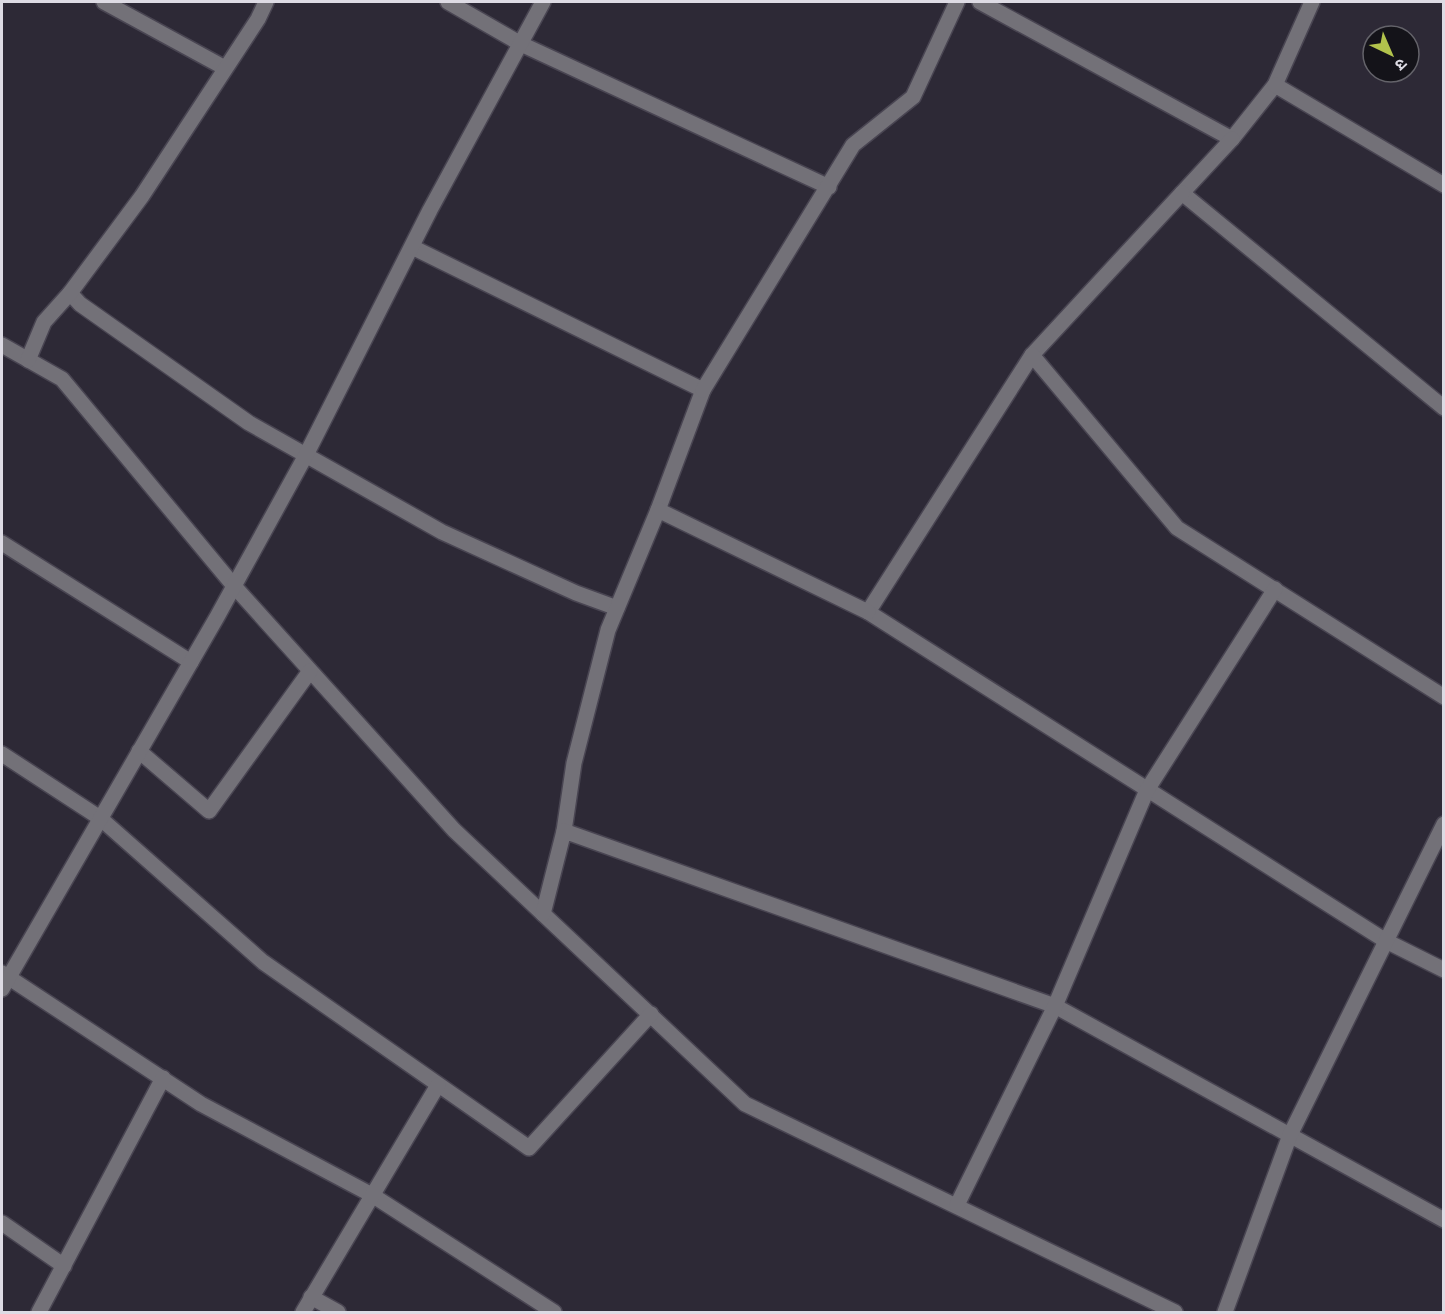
<svg xmlns="http://www.w3.org/2000/svg" width="1445" height="1314" font-family="'Titillium Web','Noto Sans Devanagari',sans-serif">
<style>
.lines{fill:none;stroke-linecap:round;stroke-linejoin:round}
.minor-casing{stroke:#494552;stroke-width:18}
.minor{stroke:#737178;stroke-width:15}
</style>
<rect width="100%" height="100%" fill="#2d2936"/>
<g class="lines">
<!-- minor casing -->
<g class="minor-casing">
<g id="minor">
<polyline points="104,2 225,68"/>
<polyline points="448,2 521,44 829,187"/>
<polyline points="980,2 1232,139 1275,85 1312,2"/>
<polyline points="1275,85 1444,185"/>
<polyline points="1232,139 1182,193 1444,408"/>
<polyline points="412,247 703,390 658,510"/>
<polyline points="70,293 80,304 249,423 442,532 576,593 617,608"/>
<polyline points="2,345 62,379 234,586 454,830 745,1104 1175,1312"/>
<polyline points="1032,355 1182,193"/>
<polyline points="28,360 44,322 70,293 142,196 258,19 266,2"/>
<polyline points="703,390 853,145 913,97 957,2"/>
<polyline points="2,543 191,662"/>
<polyline points="1444,697 1177,528 1032,355 868,612 1386,941 1444,970"/>
<polyline points="139,751 209,811 310,671"/>
<polyline points="2,754 100,818 263,962 529,1148 651,1014"/>
<polyline points="564,831 574,763 608,630 658,510 868,612"/>
<polyline points="543,914 564,831 1055,1006 1444,1220"/>
<polyline points="2,973 201,1104 372,1195 554,1312"/>
<polyline points="2,989 217,617 306,455 430,210 543,2"/>
<polyline points="957,1205 1055,1006 1147,790 1275,589"/>
<polyline points="2,1223 64,1266"/>
<polyline points="311,1297 338,1312"/>
<polyline points="39,1312 163,1078"/>
<polyline points="303,1312 438,1085"/>
<polyline points="1225,1312 1290,1135 1444,824"/>
</g>
</g>
<!-- minor -->
<use href="#minor" class="minor"/>
</g>
<!-- border -->
<rect width="1445" height="1314" fill="none" stroke="#dddbe4" stroke-width="6"/>
<!-- north arrow -->
<g transform="translate(1391 54) rotate(136)"><circle r="28" fill="#141319" stroke="#64636a" stroke-width="1.5"/>
<path d="M0-4.5L10 22L0 15L-10 22Z" fill="#b2c34c"/>
<text y="-9" font-size="16" font-weight="bold" text-anchor="middle" fill="#dddbe4">उ</text>
</g>
</svg>
